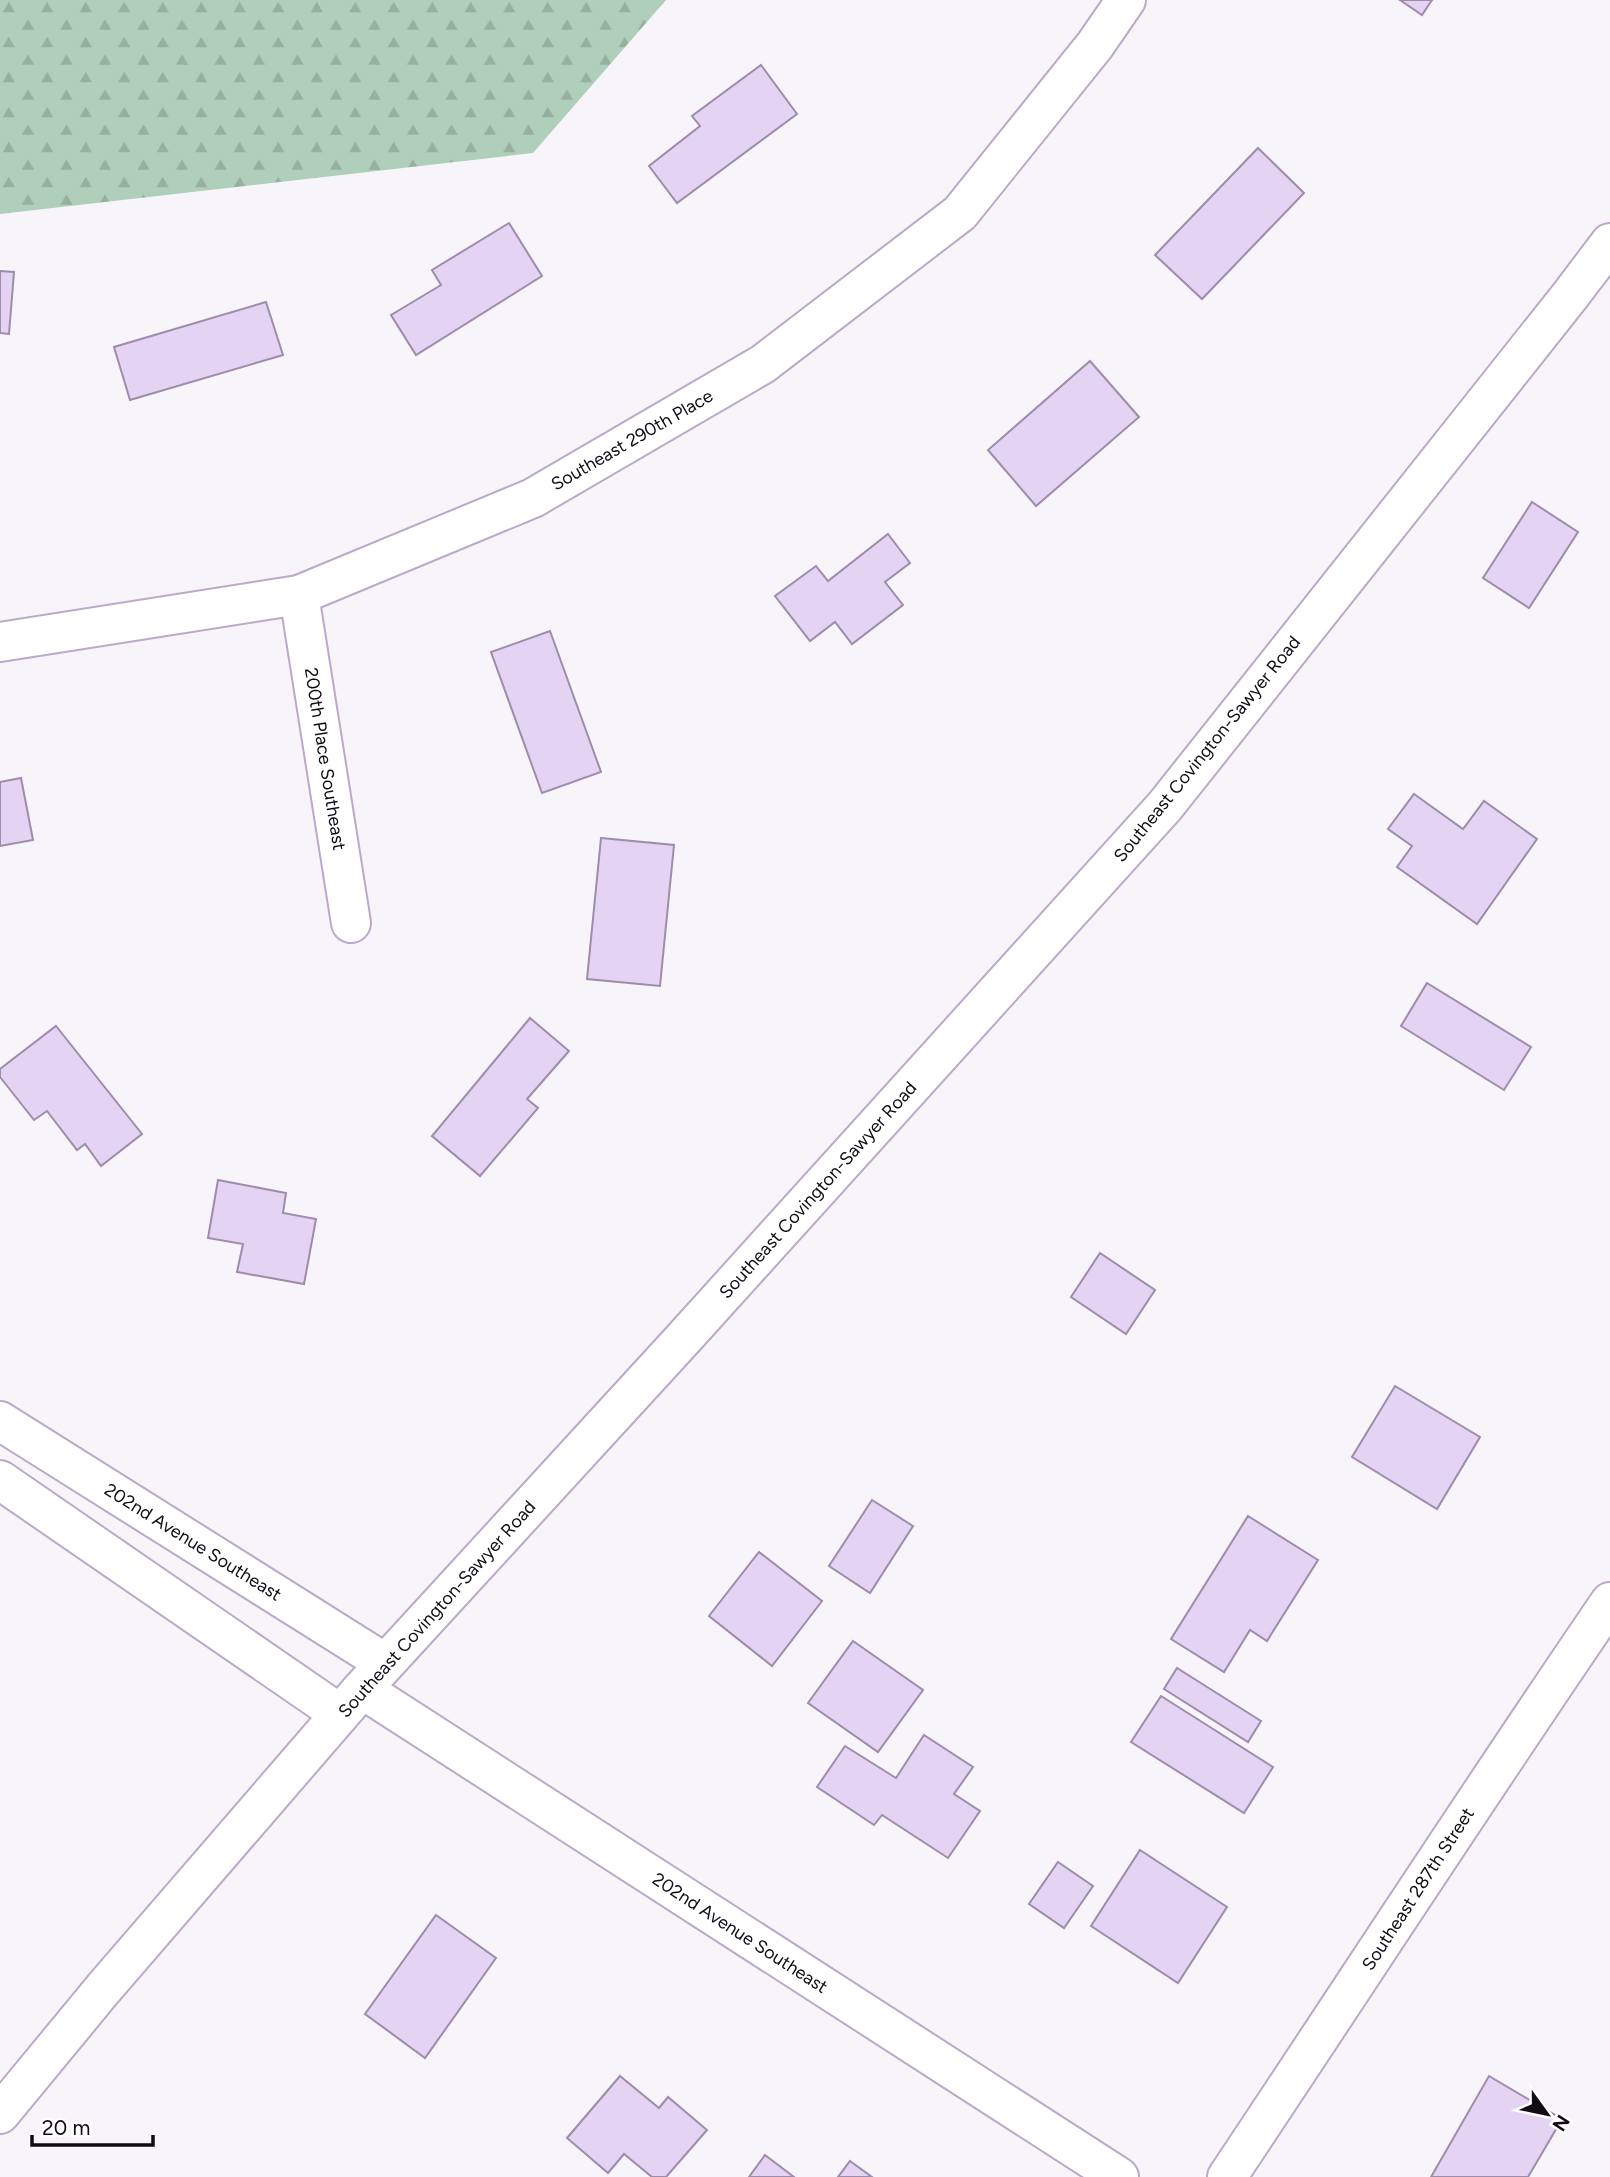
<svg xmlns="http://www.w3.org/2000/svg" width="1610" height="2177" font-family="Figtree,sans-serif">
<style>
.forest{fill:url(#forest-firs)}
.building{fill:#e5d3f4;stroke:#9d8cab;stroke-width:2}
.lines{fill:none;stroke-linecap:round;stroke-linejoin:round}
.minor-casing{stroke:#bba9c9;stroke-width:42}
.minor{stroke:#fff;stroke-width:38}
.labels{text-anchor:middle;dominant-baseline:central;stroke-width:6;stroke-linejoin:round;paint-order:stroke}
.street-label{font-size:18px;fill:#110b15;stroke:#fff}
</style>
<defs>
<pattern id="forest-firs" width="22" height="20" patternUnits="userSpaceOnUse" patternTransform="scale(1.75)"><rect width="22" height="20" fill="#b0cfba"/><path d="M5 1l3.5 6h-7zM16 11l3.5 6h-7z" fill="#96b09f"/></pattern>
</defs>
<rect width="100%" height="100%" fill="#f7f4fa"/>
<!-- forest -->
<polygon class="forest" points="0,0 666,0 533,153 0,214"/>
<!-- building -->
<g class="building">
<polygon points="1400,0 1432,0 1422,15"/>
<polygon points="761,65 797,114 677,203 649,166 700,126 692,116"/>
<polygon points="1258,148 1304,193 1202,299 1155,255"/>
<polygon points="509,223 542,276 416,355 391,315 441,285 432,270"/>
<polygon points="0,271 14,272 9,334 0,333"/>
<polygon points="266,302 283,355 130,400 114,347"/>
<polygon points="1090,361 1139,417 1036,506 988,450"/>
<polygon points="1532,502 1578,532 1529,608 1483,578"/>
<polygon points="888,534 910,563 885,582 903,605 852,644 835,622 810,641 775,596 816,566 828,581"/>
<polygon points="550,631 601,772 542,793 491,652"/>
<polygon points="21,778 33,840 0,846 0,782"/>
<polygon points="1414,794 1463,829 1484,801 1537,839 1477,924 1397,867 1412,846 1388,829"/>
<polygon points="601,838 674,845 660,986 587,979"/>
<polygon points="1427,983 1531,1047 1504,1090 1401,1026"/>
<polygon points="530,1018 569,1051 527,1099 538,1108 480,1176 432,1136"/>
<polygon points="56,1026 142,1134 101,1166 85,1144 77,1150 47,1111 34,1120 0,1077 0,1069"/>
<polygon points="218,1180 286,1193 283,1213 316,1219 304,1284 237,1272 243,1244 208,1238"/>
<polygon points="1100,1253 1155,1290 1126,1334 1071,1297"/>
<polygon points="1395,1386 1480,1437 1437,1509 1352,1457"/>
<polygon points="872,1500 913,1526 870,1593 829,1566"/>
<polygon points="1248,1516 1318,1560 1267,1641 1250,1630 1224,1672 1171,1639"/>
<polygon points="759,1552 822,1601 772,1666 709,1616"/>
<polygon points="853,1641 923,1690 878,1752 808,1703"/>
<polygon points="1177,1668 1261,1721 1248,1742 1164,1689"/>
<polygon points="1161,1696 1273,1767 1244,1813 1131,1742"/>
<polygon points="924,1735 973,1767 954,1794 980,1811 948,1858 882,1815 874,1825 817,1787 845,1746 896,1778"/>
<polygon points="1140,1850 1227,1907 1178,1983 1091,1926"/>
<polygon points="1058,1862 1093,1886 1064,1928 1029,1904"/>
<polygon points="436,1915 496,1958 425,2058 365,2014"/>
<polygon points="620,2076 659,2108 668,2097 707,2130 666,2177 652,2177 624,2154 608,2173 567,2138"/>
<polygon points="1489,2076 1562,2119 1528,2177 1431,2177"/>
<polygon points="765,2155 794,2177 749,2177"/>
<polygon points="850,2161 872,2177 838,2177"/>
</g>
<g class="lines">
<!-- minor casing -->
<g class="minor-casing">
<g id="minor">
<polyline points="299,595 351,923"/>
<polyline points="0,642 299,595 533,498 763,364 960,213 1095,45 1126,0"/>
<polyline points="0,1421 385,1663"/>
<polyline points="0,1480 340,1714"/>
<polyline points="362,1689 1119,2177"/>
<polyline points="0,2114 103,1989 362,1689 683,1339 1165,806 1569,297 1610,243"/>
<path d="M1227,2177C1355,1985 1480,1792 1610,1602"/>
</g>
</g>
<!-- minor -->
<use href="#minor" class="minor"/>
</g>
<g class="labels">
<!-- street labels -->
<g class="street-label">
<text transform="translate(632 440) rotate(-30)">Southeast 290th Place</text>
<text transform="translate(1207 749) rotate(-51)">Southeast Covington-Sawyer Road</text>
<text transform="translate(325 759) rotate(81)">200th Place Southeast</text>
<text transform="translate(818 1190) rotate(-48)">Southeast Covington-Sawyer Road</text>
<text transform="translate(193 1542) rotate(32)">202nd Avenue Southeast</text>
<text transform="translate(437 1609) rotate(-48)">Southeast Covington-Sawyer Road</text>
<text transform="translate(1418 1889) rotate(-57)">Southeast 287th Street</text>
<text transform="translate(740 1933) rotate(33)">202nd Avenue Southeast</text>
</g>
</g>
<!-- north arrow -->
<g transform="translate(1547 2114) rotate(123)" stroke="#ffffff" stroke-width="5" paint-order="stroke">
<path d="M0-5L12 26L0 18L-12 26Z" fill="#110b15"/>
<text y="-10" font-size="19" font-weight="bold" text-anchor="middle" fill="#110b15">N</text>
</g>
<!-- scale -->
<path d="M32 2135v10h121v-10" fill="none" stroke="#110b15" stroke-width="3.5"/>
<text x="42" y="2135" font-size="21" fill="#110b15" stroke="#ffffff" stroke-width="5" paint-order="stroke">20 m</text>
</svg>
